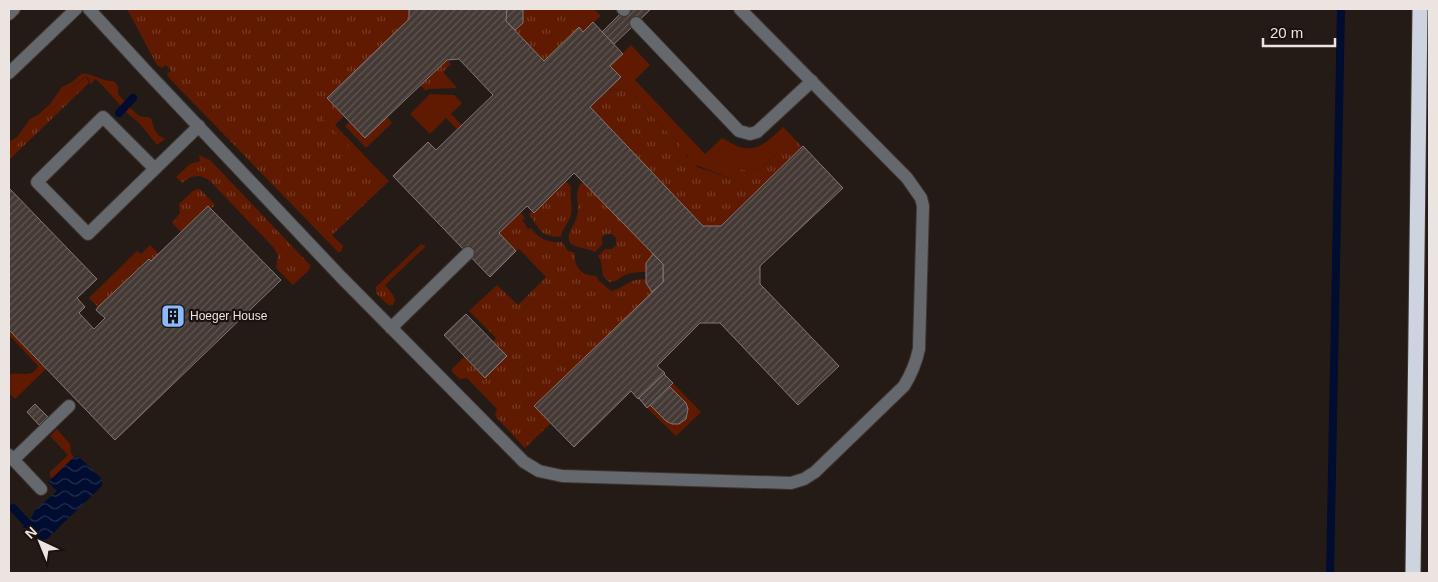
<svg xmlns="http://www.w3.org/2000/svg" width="1438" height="582" font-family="Arial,sans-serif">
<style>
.grass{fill:url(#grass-tufts)}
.green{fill:#5f1a01}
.water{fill:url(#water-waves)}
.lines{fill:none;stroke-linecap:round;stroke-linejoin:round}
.stream{stroke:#000c30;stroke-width:8}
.building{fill:url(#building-hatch);stroke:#847773}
.minor-casing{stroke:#403733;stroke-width:14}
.highway-casing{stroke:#403733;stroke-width:17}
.minor{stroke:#65686d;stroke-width:12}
.highway{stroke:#cdd4df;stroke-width:15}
.labels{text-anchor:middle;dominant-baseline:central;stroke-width:4.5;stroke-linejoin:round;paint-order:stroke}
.poi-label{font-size:12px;fill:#ebe4e1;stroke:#1b120f;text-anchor:start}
</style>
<defs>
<pattern id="grass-tufts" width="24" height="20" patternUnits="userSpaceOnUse" patternTransform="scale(1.25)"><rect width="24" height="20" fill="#5f1a01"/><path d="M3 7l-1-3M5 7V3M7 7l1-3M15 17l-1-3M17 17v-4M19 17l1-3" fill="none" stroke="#763b26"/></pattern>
<pattern id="water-waves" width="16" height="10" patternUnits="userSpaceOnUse" patternTransform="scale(1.25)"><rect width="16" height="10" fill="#000c30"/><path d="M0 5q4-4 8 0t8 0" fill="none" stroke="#252f4e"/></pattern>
<pattern id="building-hatch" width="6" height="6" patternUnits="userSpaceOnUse" patternTransform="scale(1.25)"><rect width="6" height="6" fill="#443935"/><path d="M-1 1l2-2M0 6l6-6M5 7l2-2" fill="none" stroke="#5f5652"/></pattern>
</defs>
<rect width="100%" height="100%" fill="#241b17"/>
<!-- grass -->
<g class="grass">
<polygon points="127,9 409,9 409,19 336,107 324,119 386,184 332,235 343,246 341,252 338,252 170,79 167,74 171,71 166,65 162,68 157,65"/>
<polygon points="523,9 566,9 571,19 579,27 544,61 515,30 522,19"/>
<polygon points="447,60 451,64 443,72 457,88 428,89 426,91 420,85"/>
<polygon points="86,77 89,83 9,160 9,150 18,143 34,123 48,113 61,100 66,91"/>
<polygon points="609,89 626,90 632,92 663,128 676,139 685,151 686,155 697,167 729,178 741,169 754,171 761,168 776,154 779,144 790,134 802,147 721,226 703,226 590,107"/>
<polygon points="387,117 392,123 366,148 345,126 350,121"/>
<path d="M199,155L210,160L311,266L308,271L293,285L276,268L278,256L274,248L210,181C200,173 191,175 182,183L176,177L190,164L200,161Z"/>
<path d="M566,181L571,187C569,196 573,206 571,215C569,223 562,228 561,237C539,236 541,230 529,214L532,211L534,212Z"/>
<path d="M584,182L654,255L647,264L646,272C639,272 632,272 625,275C619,278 617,282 609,282L603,276L601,261L598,256L605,249H612L616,245V238L612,234H606L602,237V245L595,252C587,248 576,248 570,243C565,232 575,226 577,216C580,205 574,195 580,184Z"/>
<polygon points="200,189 215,205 211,209 208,206 181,232 172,223 180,213 179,204 194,190"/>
<path d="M520,212L525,218L522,220L528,229L531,228C539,239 548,243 562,242L568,251L575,253C573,267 582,276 596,276L598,280L611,291C624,289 631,276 647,280V283L653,292L551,423L525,448L497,418L495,414L497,409L467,378L460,379L452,372V369L464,357L485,378L507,356L493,342L496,338L469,311L497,285L518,305L546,277L519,249L516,251L499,233Z"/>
<polygon points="421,244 426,246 385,285 393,295 395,300 393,305 388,305 376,293 376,287"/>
<polygon points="150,245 159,254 151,261 148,259 98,307 89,298 137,251 141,254"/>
</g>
<!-- green -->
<g class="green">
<polygon points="566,9 594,9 601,16 583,32 571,19"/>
<path d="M631,45L650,65L635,80L705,154L722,138C727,140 732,144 737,146C757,154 769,140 783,127L790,134L780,144L776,154L761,168L754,171H748L742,169L733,176L729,178L693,164L676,139L663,128L632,92L626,90L609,89L621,77L610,66Z"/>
<path d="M81,74C93,72 101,82 114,81L118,86V94L126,103L122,107L100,83L95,79L91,85L88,78L85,77L66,91L61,100L48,113L34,123L25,137L9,150V142L17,137L30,119L38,115L50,104L62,87L72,82Z"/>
<polygon points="430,94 454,95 462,103 451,114 462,125 457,129 446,118 430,134 410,114"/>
<path d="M128,106L139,116L151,118C154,127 154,134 165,139L157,145L140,124L124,110Z"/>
<polygon points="336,107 344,116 335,125 389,181 386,184 323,119"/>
<path d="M9,330L46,369L15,399L9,393V375C19,370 32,380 38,366L9,335Z"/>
<path d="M673,383L701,412L676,436L647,408L650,405C660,415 668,427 683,422C696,408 680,397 669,386Z"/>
<polygon points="57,429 70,444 71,453 74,457 52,479 50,476 50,472 68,455 50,436"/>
</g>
<!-- water -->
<polygon class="water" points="78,456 102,479 102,486 47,539 38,540 27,537 24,532 23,527 29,522 35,510 57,491 48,482 73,458"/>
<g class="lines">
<!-- stream -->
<g class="stream">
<polyline points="119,113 133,98"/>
<polyline points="13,508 27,523"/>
<polyline points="1330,573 1341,9"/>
</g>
</g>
<!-- building -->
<g class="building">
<polygon points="409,9 507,9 506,21 544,61 579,27 583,32 593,22 623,54 610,66 621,77 590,107 703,226 721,226 803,146 843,188 760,266 760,284 839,366 798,405 720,323 700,323 657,366 665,373 638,399 631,391 574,447 534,406 663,282 663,264 574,173 534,213 527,206 499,233 516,251 490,277 393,176 428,142 436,150 493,95 459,59 447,60 365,138 327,98 409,19"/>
<polygon points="507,9 523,9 523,23 515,30 506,21"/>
<polygon points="625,9 651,9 614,44 602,32"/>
<polygon points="9,188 97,279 77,298 85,307 79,313 94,329 105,318 96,310 98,307 149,259 151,261 208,206 281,280 115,440 9,330"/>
<polygon points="653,254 663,264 663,282 652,292 646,283 646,263"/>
<polygon points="466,314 507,356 485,378 444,335"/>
<polygon points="664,374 673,383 669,386 686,403 688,409 686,419 679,424 672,424 666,421 650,405 647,408 639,398"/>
<polygon points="664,374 673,383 647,408 639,398"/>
<polygon points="35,404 48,417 39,425 27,412"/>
</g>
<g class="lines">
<!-- minor casing -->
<g class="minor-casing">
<g id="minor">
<path d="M89,9L147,72L341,277L524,462L539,471L562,476L791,483L804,479L815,472L904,386C912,373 916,363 919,349L923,206L921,198L907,178L740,9"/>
<polyline points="623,9 624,10"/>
<polyline points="9,14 14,9"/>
<polyline points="636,23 739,131 750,134 757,132 812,81"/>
<polyline points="9,73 76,9"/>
<polyline points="155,169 103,117 37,182 88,234 199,126"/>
<polyline points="391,328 468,253"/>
<polyline points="9,455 41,489"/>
<polyline points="13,460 69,406"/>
</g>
</g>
<!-- highway casing -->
<g class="highway-casing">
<polyline id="highway" points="1413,573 1420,9"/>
</g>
<!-- minor -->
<use href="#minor" class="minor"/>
<!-- highway -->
<use href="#highway" class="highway"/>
</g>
<!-- icons -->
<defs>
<g id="building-square" transform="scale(1.25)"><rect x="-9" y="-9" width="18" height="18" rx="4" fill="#8abafc" stroke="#1b120f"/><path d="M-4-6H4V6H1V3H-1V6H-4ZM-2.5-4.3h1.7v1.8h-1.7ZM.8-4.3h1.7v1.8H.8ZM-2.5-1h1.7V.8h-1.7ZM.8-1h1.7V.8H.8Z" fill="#111"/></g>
</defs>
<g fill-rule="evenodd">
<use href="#building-square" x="173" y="316"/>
</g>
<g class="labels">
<!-- poi labels -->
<g class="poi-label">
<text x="190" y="316">Hoeger House</text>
</g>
</g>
<!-- border -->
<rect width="1438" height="582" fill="none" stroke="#ebe4e1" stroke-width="20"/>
<!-- north arrow -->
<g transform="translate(40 542) rotate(316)" stroke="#1b120f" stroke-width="4" paint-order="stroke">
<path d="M0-4L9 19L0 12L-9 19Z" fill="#ebe4e1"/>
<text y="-8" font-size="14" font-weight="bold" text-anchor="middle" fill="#ebe4e1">N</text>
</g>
<!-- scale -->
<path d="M1263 38v8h72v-8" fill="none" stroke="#ebe4e1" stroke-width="2.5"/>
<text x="1270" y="38" font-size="15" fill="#ebe4e1" stroke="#1b120f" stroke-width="4" paint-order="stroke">20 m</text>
</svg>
